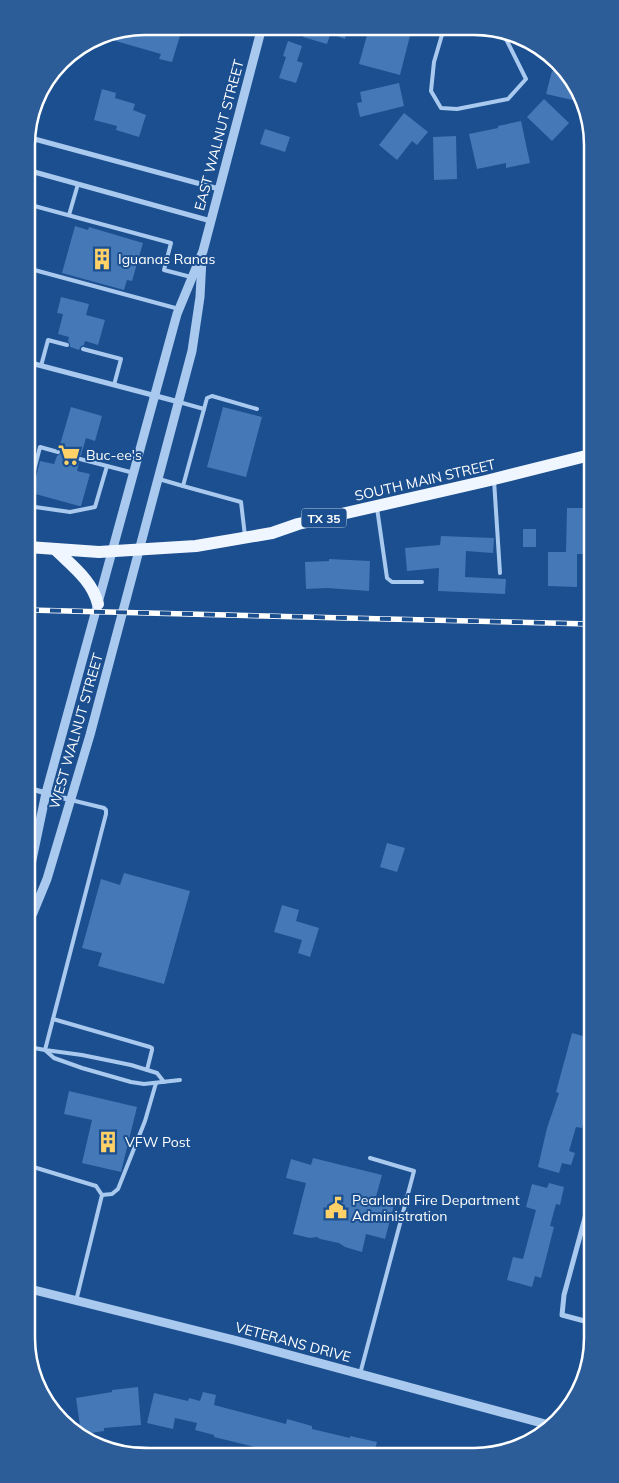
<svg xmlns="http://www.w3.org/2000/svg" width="619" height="1483" font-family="Mulish,sans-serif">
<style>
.building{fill:#4478b7}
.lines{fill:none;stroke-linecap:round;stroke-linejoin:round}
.service{stroke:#a9c9ee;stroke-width:4}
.minor{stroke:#a9c9ee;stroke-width:5}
.tertiary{stroke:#a9c9ee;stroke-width:9}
.primary{stroke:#f0f6ff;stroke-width:12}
.rail-casing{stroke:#fff;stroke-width:5.5}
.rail{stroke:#1b4f8f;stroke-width:4;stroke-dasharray:11;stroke-linecap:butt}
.labels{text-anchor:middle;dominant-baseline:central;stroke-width:4;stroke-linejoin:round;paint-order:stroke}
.shield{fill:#1b4f8f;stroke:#bbcadd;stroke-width:1}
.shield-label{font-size:12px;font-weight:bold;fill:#fff}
.street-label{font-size:14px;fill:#fff;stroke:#1b4f8f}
.poi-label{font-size:14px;fill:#fff;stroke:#1b4f8f;text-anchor:start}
.rim{fill:none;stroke:#fff;stroke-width:2.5}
</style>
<rect width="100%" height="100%" fill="#1b4f8f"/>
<!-- building -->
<g class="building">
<polygon points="145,26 183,26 172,62 159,59 161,54 98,36"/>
<polygon points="317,27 338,27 348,28 345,39 317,29"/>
<polygon points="305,28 330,35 327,44 303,37"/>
<polygon points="369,28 412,28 400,75 359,64"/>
<polygon points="288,41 302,46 297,61 303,63 296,83 279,78 286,57 283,56"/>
<polygon points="552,71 564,74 581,102 546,94"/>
<polygon points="399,83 404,106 360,117 357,103 362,102 360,92"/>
<polygon points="102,89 116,93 115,98 135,104 133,110 146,115 139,137 116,130 117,126 94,120"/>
<polygon points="544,99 569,123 552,141 527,117"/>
<polygon points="404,113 428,132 417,145 412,141 397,160 379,145"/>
<polygon points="521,121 530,163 506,168 506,163 477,169 469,134 498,128 498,126"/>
<polygon points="265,129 290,137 285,152 260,144"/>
<polygon points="456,136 457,179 434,180 433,137"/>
<polygon points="75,226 88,230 89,227 143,243 132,281 127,280 124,290 62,273"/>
<polygon points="61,297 89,304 86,315 105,320 98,345 85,341 84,345 81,346 79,350 70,347 70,344 68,341 69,337 58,334 63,314 57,313"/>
<polygon points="71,407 102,416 95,441 86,438 81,455 77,458 77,460 79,463 77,471 90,474 81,506 79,506 32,493 40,461 54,464 57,456 61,453 61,451 59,448"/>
<polygon points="223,407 262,417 246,477 207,467"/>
<polygon points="567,508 590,508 590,554 577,554 577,587 548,586 548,552 566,552"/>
<rect x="523" y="529" width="13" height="18"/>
<polygon points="441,536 494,538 493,553 466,551 465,577 506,579 505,594 438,591 439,568 407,571 405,548 440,545"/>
<polygon points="329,559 370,561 369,591 327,588 306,589 305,562 329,561"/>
<polygon points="387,843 405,848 397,872 380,867"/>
<polygon points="124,873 190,891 164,984 98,966 102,953 82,948 101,879 120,885"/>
<polygon points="282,905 299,910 296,921 319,928 310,957 298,953 302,940 274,932"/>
<polygon points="588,1014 592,1015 592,1090 582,1128 576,1127 569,1151 575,1153 571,1165 562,1163 559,1173 538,1167 547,1128 559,1093 556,1092 572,1033 583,1036"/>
<polygon points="69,1091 137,1107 121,1172 82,1163 92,1120 64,1114"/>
<polygon points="313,1158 382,1175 375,1200 394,1205 385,1239 366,1234 362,1252 345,1247 339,1243 320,1239 317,1237 310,1238 293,1234 306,1183 286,1178 291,1159 311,1165"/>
<polygon points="549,1183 564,1187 560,1205 556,1204 550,1226 554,1227 541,1278 535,1276 532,1287 507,1280 513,1257 523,1259 536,1210 526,1207 532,1184 547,1188"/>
<polygon points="138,1387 141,1425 104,1428 104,1431 84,1434 81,1433 76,1398 112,1392 112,1390"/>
<polygon points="203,1392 216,1395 214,1405 286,1424 287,1419 312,1426 312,1429 350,1438 350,1436 377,1442 374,1453 284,1454 214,1437 214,1435 195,1430 197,1423 175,1418 173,1429 147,1423 154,1393 188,1401 189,1398 200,1401"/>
</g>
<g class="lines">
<!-- service -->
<g class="service">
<polyline points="444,28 434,62 431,91 441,108 457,109 508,99 526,79 505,37 494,28"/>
<polyline points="27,204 171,243 164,270 191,277"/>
<polyline points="69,215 78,184"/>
<polyline points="27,268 179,309"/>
<polyline points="83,349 121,359 114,385"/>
<polyline points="41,366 48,340 67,345"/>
<polyline points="179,402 204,409"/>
<polyline points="80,459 134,473"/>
<polyline points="159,479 183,486"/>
<polyline points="494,480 500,573"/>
<polyline points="28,494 40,447 58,452"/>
<polyline points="28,506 70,512 95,507 107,466"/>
<polyline points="377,508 387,578 392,582 422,582"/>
<polyline points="245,536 241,502 183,486 207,398 212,396 257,409"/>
<polyline points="71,800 104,808 106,810 106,814 45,1050 82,1055 131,1065 157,1073 164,1082"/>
<polyline points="53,1019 150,1047 152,1048 152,1050 147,1070"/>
<polyline points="29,1047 45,1050 54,1058 82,1068 131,1082 144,1084 180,1080"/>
<polyline points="30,1166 96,1186 102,1195 76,1301"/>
<polyline points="102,1195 112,1194 118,1189 145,1121 156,1083"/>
<polyline points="360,1374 414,1171 370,1158"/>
</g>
<!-- minor -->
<g class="minor">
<polyline points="27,137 219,189"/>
<polyline points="27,170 211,221"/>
<polyline points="27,362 179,402"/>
<polyline points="28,788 71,800"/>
<polyline points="592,1192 564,1295 562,1315 592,1323"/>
<path d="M116,1451C136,1446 158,1450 178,1454"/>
</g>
<!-- tertiary -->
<g class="tertiary">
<polyline points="29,874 46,793 177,314 203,251 262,27"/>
<polyline points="29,917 33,913 47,879 90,735 192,351 200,297 202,259"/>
<polyline points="30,1289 234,1340 549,1425"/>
</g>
<!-- primary -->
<g class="primary">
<polyline points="28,547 99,552 196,546 272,533 298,524 486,481 590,455"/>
<path d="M55,549C72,566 92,580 98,604"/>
</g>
<!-- rail casing -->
<g class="rail-casing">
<polyline id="rail" points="28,610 590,624"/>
</g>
<!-- rail -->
<use href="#rail" class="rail"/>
</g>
<!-- icons -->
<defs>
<g id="building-bare" transform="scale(1.725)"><path d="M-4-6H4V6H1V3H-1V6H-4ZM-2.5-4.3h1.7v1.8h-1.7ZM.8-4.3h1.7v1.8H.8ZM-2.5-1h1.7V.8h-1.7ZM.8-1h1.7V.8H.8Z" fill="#ffd166" stroke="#1b4f8f" stroke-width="2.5" paint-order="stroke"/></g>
<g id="supermarket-bare" transform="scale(1.725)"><path d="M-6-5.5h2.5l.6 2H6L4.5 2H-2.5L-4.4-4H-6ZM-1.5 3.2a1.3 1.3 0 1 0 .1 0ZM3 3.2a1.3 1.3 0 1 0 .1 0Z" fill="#ffd166" stroke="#1b4f8f" stroke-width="2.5" paint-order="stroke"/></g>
<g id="civic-bare" transform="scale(1.725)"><path d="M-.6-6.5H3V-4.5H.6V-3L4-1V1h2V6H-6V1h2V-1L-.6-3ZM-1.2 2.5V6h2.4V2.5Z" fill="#ffd166" stroke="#1b4f8f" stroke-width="2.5" paint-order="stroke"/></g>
</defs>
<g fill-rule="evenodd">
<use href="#building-bare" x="102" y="259"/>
<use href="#supermarket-bare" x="69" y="455"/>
<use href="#building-bare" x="108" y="1142"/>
<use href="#civic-bare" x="336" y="1208"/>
</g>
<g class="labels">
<!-- shield labels -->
<rect class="shield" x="301.5" y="508.5" width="45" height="19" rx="4"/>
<g class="shield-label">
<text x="324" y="518">TX 35</text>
</g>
<!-- street labels -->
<g class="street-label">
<text transform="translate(219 135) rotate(-75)">EAST WALNUT STREET</text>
<text transform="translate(425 480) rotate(-13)">SOUTH MAIN STREET</text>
<text transform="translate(76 731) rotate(-74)">WEST WALNUT STREET</text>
<text transform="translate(293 1342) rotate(15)">VETERANS DRIVE</text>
</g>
<!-- poi labels -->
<g class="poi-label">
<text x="118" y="259">Iguanas Ranas</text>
<text x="86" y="455">Buc-ee's</text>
<text x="125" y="1142">VFW Post</text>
<text x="352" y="1200">Pearland Fire Department<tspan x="352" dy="16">Administration</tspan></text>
</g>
</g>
<!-- crop -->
<path d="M0 0H619V1483H0ZM145 35H474A110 110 0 0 1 584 145V1338A110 110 0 0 1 474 1448H145A110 110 0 0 1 35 1338V145A110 110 0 0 1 145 35Z" fill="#2d5d98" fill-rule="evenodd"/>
<path class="rim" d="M145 35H474A110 110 0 0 1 584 145V1338A110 110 0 0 1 474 1448H145A110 110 0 0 1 35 1338V145A110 110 0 0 1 145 35Z"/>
</svg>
